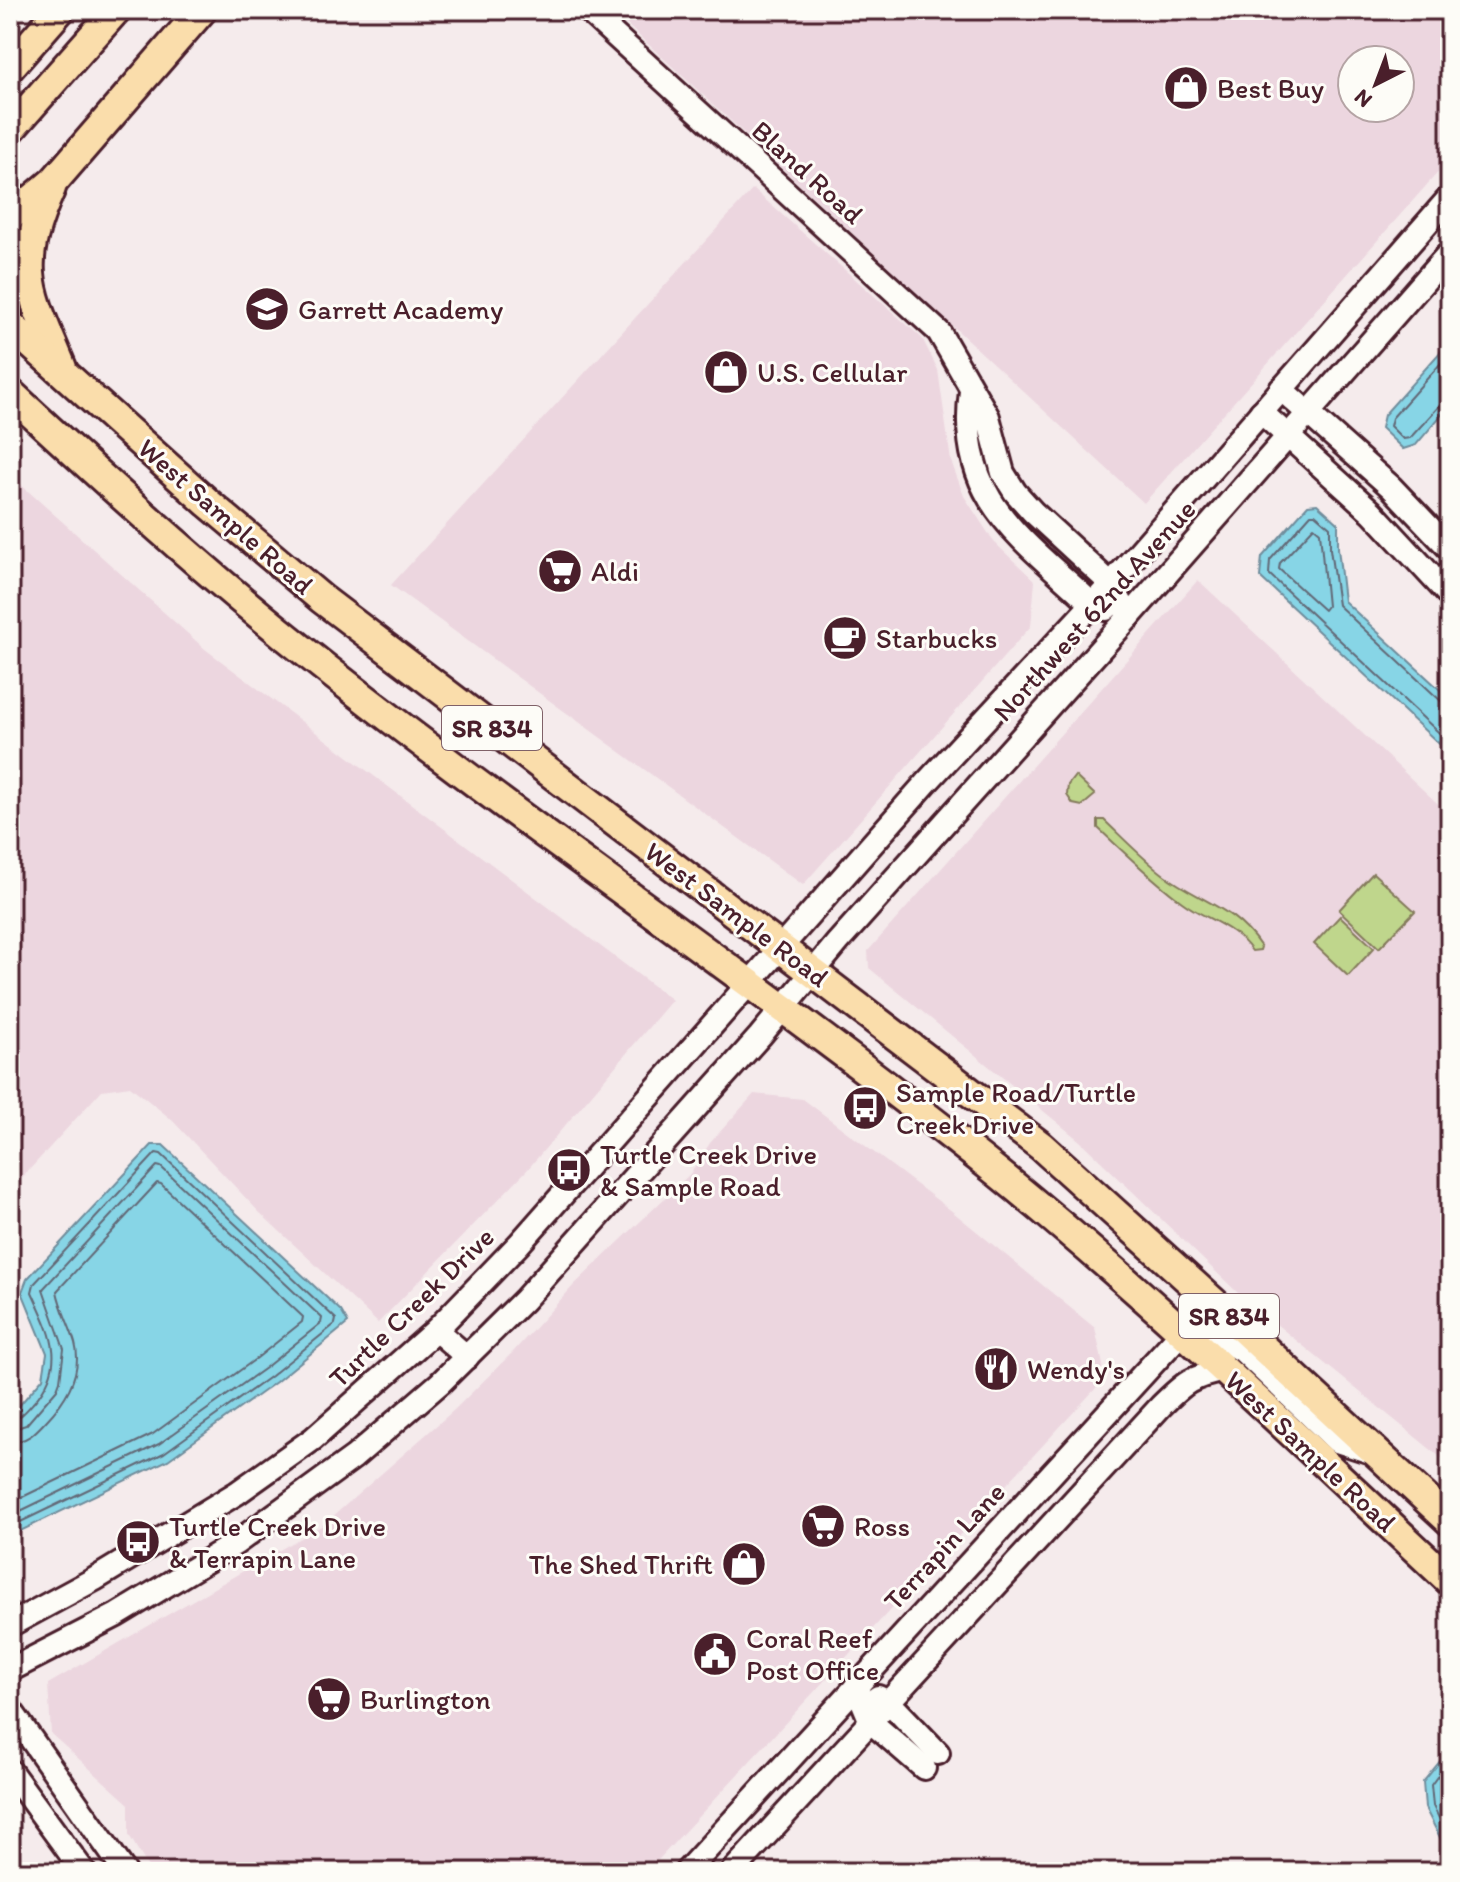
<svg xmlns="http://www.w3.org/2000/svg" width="1460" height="1882" font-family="Itim,sans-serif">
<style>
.built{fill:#ecd6df;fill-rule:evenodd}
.green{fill:#bfd68c;stroke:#847a5c;stroke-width:2}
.water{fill:#87d5e6;stroke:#6f8c9b;stroke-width:2}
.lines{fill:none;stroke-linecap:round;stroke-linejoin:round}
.shore{stroke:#626876;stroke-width:2}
.minor-casing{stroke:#4a1f2b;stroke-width:28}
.major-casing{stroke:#4a1f2b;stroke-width:34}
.minor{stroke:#fdfcf7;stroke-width:22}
.major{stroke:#faddab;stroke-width:28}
.labels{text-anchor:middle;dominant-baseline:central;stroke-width:6;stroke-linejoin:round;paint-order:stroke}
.shield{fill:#fdfcf7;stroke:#806168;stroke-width:2}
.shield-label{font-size:26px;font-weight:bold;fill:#4a1f2b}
.poi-label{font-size:28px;fill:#4a1f2b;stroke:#fdfcf7;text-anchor:start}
.street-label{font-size:28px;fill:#4a1f2b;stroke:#fdfcf7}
</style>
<rect width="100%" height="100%" fill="#f5ebec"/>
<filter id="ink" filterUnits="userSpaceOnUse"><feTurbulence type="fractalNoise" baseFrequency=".0125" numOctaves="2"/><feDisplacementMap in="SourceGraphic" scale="16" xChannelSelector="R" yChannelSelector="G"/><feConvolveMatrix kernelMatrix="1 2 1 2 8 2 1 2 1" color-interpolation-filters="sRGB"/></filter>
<g filter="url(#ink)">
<!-- built -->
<g class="built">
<path d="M611,10H1450V156L1441,169L1144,503ZM1352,60H1400V108H1352Z"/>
<polygon points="753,189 922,338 938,370 951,461 964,496 994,542 1035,581 1031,626 803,885 391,585"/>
<polygon points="10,475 205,649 672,1000 527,1170 378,1323 259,1212 171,1119 130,1086 102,1090 10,1191"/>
<polygon points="1198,580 1450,815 1450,1465 1238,1293 1080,1141 869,968 868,951"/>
<polygon points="754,1094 803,1099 953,1212 1095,1328 1103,1365 1096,1388 647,1872 151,1872 129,1835 129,1804 51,1734 48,1684 323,1525 454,1410 513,1352 574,1285 690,1174 710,1143"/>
</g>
<!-- green -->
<g class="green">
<polygon points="1075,776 1095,795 1082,806 1073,804 1067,795 1068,785"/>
<path d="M1098,820H1104C1123,838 1142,858 1163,874C1198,901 1234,906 1261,947L1260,950L1252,951C1234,925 1206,920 1182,902C1152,880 1125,853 1098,828Z"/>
<polygon points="1373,873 1415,911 1379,948 1339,910"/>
<polygon points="1340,916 1374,948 1348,976 1314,944"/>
</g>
<!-- water -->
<g class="water">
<polygon points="1450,341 1450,405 1416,445 1403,449 1381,428 1384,415"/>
<polygon points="1317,504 1338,523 1338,548 1344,601 1450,699 1450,754 1260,577 1262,557 1308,505"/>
<polygon points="152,1145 163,1145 341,1311 348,1323 276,1382 168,1460 10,1536 10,1416 43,1378 47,1353 22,1292 27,1279"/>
<polygon points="1450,1749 1450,1872 1449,1872 1447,1851 1425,1808 1423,1782"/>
</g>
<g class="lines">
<!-- shore -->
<g class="shore">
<polyline points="1450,353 1392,418 1390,426 1403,439 1410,438 1442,403 1450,401"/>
<polygon points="1314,527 1320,532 1327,606 1324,610 1279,569 1280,563"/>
<polyline points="1450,704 1442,702 1338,605 1330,549 1330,527 1315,514 1311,514 1270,560 1269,574 1450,743"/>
<path d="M10,1420C20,1419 27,1410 34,1402C68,1362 51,1334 32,1292L34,1284L156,1153L161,1154L336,1319L335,1324L271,1376L164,1453L10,1527"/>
<polyline points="10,1430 26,1425 57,1389 60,1381 64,1349 43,1289 157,1166 161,1167 322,1318 321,1323 265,1368 159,1444 10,1516"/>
<path d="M10,1442C27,1442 35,1433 46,1421C65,1401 83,1373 75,1343C70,1326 60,1308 57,1291L157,1183L161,1184L303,1317L302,1322L257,1358L153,1434L10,1503"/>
<polyline points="1450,1759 1431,1785 1433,1806 1450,1840"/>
</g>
<!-- minor casing -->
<g class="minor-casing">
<g id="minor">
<polyline points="587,10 939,332 988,417 1003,473 1015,492 1033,512 1111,584 1129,617"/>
<polyline points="1281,389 1391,487 1450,549"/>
<path d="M971,391C956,499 1022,538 1092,604L1106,609"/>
<polyline points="1261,412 1372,512 1450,596"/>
<polyline points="436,1330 467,1357"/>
<polyline points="10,1625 95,1579 237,1493 313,1439 436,1330 519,1244 926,783 1111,584 1450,197"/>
<polyline points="10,1670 117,1615 236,1543 354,1457 440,1383 524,1300 635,1176 760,1036 838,942 1129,617 1450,252"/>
<polyline points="856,1686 871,1722 924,1768"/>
<polyline points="878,1697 889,1702 938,1753"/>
<polyline points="10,1709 125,1872"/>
<polyline points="10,1771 84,1872"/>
<polyline points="686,1872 1182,1332 1215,1337 1242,1350 1337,1441 1374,1453"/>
<path d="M732,1872L1161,1406C1185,1382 1191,1377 1225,1370"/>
</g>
</g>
<!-- major casing -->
<g class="major-casing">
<g id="major">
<polyline points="10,67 60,10"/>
<polyline points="10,130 116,10"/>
<path d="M51,188C14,270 30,290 62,368"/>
<polyline points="10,215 21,209 54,181 202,10"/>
<polyline points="10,325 208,503 322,599 1041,1146 1231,1318 1450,1521"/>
<path d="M10,393C99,476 189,558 284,635C516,822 765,986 997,1172C1155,1300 1301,1442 1450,1581"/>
</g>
</g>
<!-- minor -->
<use href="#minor" class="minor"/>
<!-- major -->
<use href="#major" class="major"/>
</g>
</g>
<!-- icons -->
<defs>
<g id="shop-disc" transform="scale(2.3)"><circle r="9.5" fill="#4a1f2b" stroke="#fdfcf7"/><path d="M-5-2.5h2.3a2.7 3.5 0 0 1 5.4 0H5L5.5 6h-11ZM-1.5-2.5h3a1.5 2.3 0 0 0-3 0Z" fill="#fff"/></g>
<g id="school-disc" transform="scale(2.3)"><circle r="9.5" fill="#4a1f2b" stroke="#fdfcf7"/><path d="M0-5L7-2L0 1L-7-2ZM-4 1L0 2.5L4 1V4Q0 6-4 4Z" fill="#fff"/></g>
<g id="supermarket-disc" transform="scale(2.3)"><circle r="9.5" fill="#4a1f2b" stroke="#fdfcf7"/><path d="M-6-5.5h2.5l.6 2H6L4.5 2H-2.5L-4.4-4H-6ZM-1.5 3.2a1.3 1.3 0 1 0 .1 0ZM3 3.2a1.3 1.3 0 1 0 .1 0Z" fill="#fff"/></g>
<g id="cafe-disc" transform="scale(2.3)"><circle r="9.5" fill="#4a1f2b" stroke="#fdfcf7"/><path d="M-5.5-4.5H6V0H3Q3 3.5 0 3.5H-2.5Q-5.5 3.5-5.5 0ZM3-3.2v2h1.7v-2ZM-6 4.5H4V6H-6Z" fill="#fff"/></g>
<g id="bus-disc" transform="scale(2.3)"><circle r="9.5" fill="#4a1f2b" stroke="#fdfcf7"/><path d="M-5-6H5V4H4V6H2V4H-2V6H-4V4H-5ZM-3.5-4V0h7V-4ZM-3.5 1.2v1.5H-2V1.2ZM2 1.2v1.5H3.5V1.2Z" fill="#fff"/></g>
<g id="restaurant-disc" transform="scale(2.3)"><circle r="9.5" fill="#4a1f2b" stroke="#fdfcf7"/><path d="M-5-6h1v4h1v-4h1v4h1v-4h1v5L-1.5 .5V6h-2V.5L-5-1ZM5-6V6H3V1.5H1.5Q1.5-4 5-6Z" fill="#fff"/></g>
<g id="civic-disc" transform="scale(2.3)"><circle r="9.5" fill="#4a1f2b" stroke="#fdfcf7"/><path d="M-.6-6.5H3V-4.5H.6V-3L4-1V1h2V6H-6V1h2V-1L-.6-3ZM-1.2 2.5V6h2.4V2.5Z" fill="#fff"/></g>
</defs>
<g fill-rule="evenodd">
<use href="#shop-disc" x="1186" y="88"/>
<use href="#school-disc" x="267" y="309"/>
<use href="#shop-disc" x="726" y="372"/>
<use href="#supermarket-disc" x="560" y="571"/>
<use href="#cafe-disc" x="845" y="638"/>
<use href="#bus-disc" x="865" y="1108"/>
<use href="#bus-disc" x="569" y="1170"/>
<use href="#restaurant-disc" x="996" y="1369"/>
<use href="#supermarket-disc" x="823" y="1526"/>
<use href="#bus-disc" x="138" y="1542"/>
<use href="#shop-disc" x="744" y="1564"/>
<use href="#civic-disc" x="715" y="1654"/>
<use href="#supermarket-disc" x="329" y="1699"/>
</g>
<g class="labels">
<!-- shield labels -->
<g class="shield">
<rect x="442" y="706" width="100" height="44" rx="6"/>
<rect x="1179" y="1294" width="100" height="44" rx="6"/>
</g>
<g class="shield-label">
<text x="492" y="728">SR 834</text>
<text x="1229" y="1316">SR 834</text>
</g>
<!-- poi labels -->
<g class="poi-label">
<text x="1217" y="88">Best Buy</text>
<text x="298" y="309">Garrett Academy</text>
<text x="757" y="372">U.S. Cellular</text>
<text x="591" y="571">Aldi</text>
<text x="876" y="638">Starbucks</text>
<text x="896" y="1092">Sample Road/Turtle<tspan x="896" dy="32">Creek Drive</tspan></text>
<text x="600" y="1154">Turtle Creek Drive<tspan x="600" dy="32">&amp; Sample Road</tspan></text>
<text x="1027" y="1369">Wendy's</text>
<text x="169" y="1526">Turtle Creek Drive<tspan x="169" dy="32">&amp; Terrapin Lane</tspan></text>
<text x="854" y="1526">Ross</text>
<text x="713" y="1564" text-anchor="end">The Shed Thrift</text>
<text x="746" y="1638">Coral Reef<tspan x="746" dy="32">Post Office</tspan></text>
<text x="360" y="1699">Burlington</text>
</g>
<!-- street labels -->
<g class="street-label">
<text transform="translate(808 172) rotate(42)">Bland Road</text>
<text transform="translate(226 516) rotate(41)">West Sample Road</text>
<text transform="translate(1094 610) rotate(-48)">Northwest 62nd Avenue</text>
<text transform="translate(737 914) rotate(37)">West Sample Road</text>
<text transform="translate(411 1307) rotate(-44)">Turtle Creek Drive</text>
<text transform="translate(1311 1451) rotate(43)">West Sample Road</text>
<text transform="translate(944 1546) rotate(-47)">Terrapin Lane</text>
</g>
</g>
<!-- margin -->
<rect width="1460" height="1882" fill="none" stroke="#fdfcf7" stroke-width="40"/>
<rect x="20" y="20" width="1420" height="1842" fill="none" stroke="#4a1f2b" stroke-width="3" filter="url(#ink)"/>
<!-- north arrow -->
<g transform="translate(1376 84) rotate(222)"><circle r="38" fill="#fdfcf7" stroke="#b5a4a5" stroke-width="2"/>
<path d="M0-6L14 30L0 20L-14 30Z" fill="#4a1f2b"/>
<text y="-12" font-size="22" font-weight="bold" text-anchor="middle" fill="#4a1f2b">N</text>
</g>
</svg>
